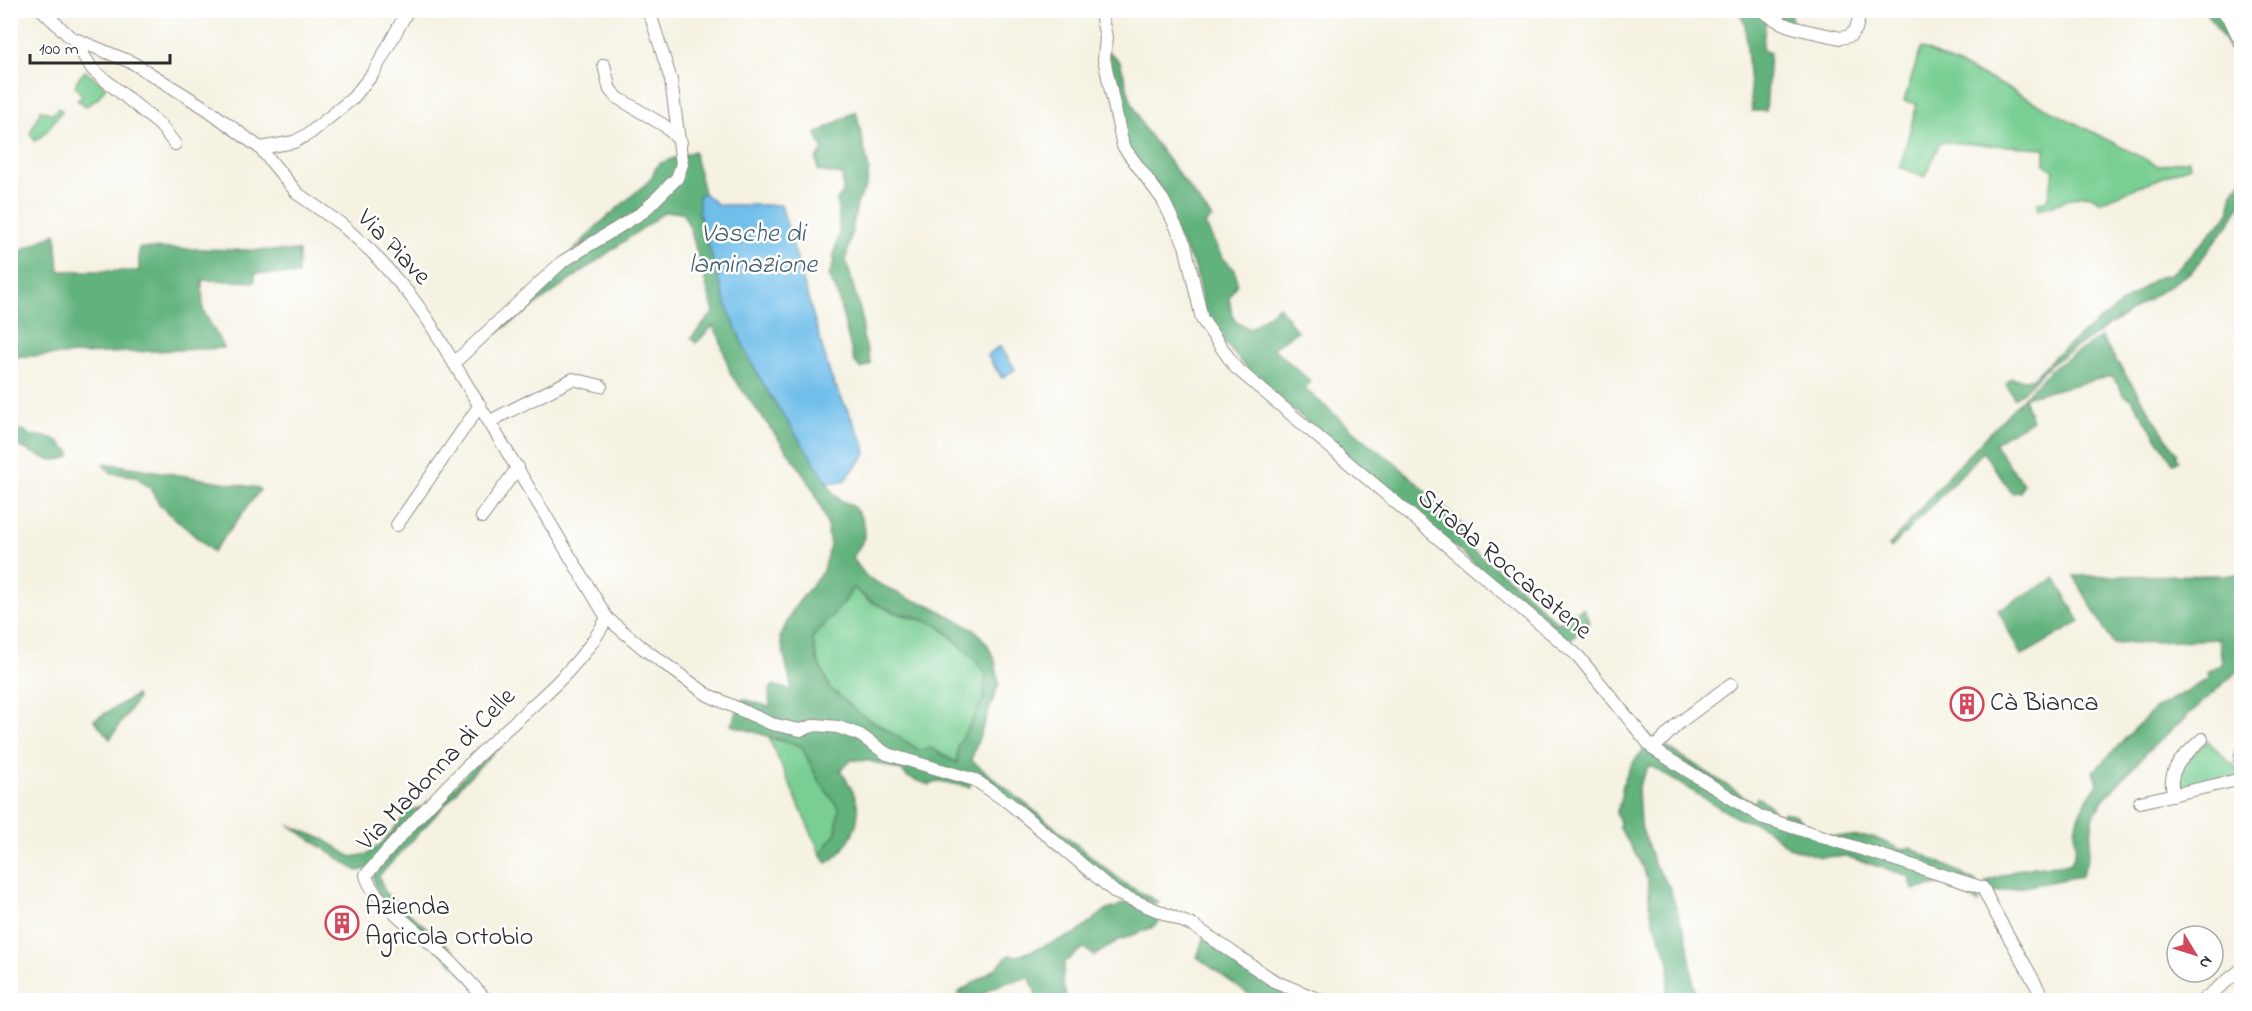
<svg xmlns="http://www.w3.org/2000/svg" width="2252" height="1011" font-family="'Indie Flower',sans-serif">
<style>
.green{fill:#79cf93;stroke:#527d5f;stroke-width:1.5}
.forest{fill:#62b27d;stroke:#466e54;stroke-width:1.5;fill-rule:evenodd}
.water{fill:#6fbeea;stroke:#4d748a;stroke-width:1.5}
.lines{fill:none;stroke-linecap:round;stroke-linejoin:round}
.minor-casing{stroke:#908e86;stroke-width:14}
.minor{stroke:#fff;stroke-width:12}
.labels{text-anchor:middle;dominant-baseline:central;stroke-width:5;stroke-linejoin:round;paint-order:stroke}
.street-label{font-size:26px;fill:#2b2b2b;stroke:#fff}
.poi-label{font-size:26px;fill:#2b2b2b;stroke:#fff;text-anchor:start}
.water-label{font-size:27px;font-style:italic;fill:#435e6e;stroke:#fff}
</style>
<rect width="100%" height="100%" fill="#fff"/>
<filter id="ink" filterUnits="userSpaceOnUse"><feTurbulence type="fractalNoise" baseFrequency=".0167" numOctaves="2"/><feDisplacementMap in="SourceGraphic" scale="12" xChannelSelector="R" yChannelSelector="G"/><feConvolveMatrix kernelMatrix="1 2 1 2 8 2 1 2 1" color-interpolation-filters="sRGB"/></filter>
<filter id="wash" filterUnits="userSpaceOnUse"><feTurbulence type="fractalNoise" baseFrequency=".008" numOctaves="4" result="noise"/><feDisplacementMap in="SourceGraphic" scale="24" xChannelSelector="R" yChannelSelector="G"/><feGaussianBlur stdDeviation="1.35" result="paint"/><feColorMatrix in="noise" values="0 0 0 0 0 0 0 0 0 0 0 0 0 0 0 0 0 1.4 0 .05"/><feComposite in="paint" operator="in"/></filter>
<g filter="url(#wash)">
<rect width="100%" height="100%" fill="#f5f2e2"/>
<!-- green -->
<g class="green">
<polygon points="1921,48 1994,81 2158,166 2189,160 2190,166 2101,202 2091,196 2082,195 2038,210 2038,203 2047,200 2054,171 2045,164 2045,148 1940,142 1925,177 1900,167 1917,104 1904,101"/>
<polygon points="85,71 106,87 97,99 86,106 77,100 83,96 75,87 77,80"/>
<polygon points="59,108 62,111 45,133 35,141 30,133 41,110 52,114"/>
<polygon points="853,587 867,600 895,613 936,624 971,655 986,673 984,698 958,746 957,763 931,748 921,751 859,713 830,688 817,659 812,638 846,600"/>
<polygon points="769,738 801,746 819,781 839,808 836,832 821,855"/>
<polygon points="2208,741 2229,762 2233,764 2241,776 2186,790 2175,784 2180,765"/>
</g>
<!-- forest -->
<g class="forest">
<polygon points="1739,11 1791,11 1792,25 1766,19 1762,50 1770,53 1766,111 1752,111 1745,24"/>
<path d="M2206,11H2218C2231,26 2241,45 2241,66Z"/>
<polygon points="1108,51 1120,62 1131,100 1144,128 1212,218 1205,224 1222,257 1235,270 1237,283 1229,298 1232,315 1236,322 1250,329 1279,306 1297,331 1273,348 1310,381 1305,389 1373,447 1392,460 1467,529 1458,538 1518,586 1558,623 1583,608 1590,622 1567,642 1254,377 1214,330 1204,312 1195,267 1125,146"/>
<path d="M856,111L869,169L867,184L857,204L846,260L862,317L863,337L871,364L861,369L854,361L836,289C822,273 834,272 834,258C834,248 836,248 838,239C841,228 838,212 837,200L843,193L842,175L818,171L816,159L823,150L816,134Z"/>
<path d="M694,151L704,193L699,195C712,249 723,303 747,353C765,392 792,426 815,462C822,473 828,487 837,497C840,502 848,502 852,506C872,525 866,540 852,558L867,577L874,581L909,599L930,605L976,631L987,644L995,661L999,683L971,760L1128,886L1159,902L1157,905L1119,891L971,776L970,787L939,781L929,785L907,777L903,771L870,761L852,760L840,770C858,796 866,815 847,843C840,853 837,858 827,863L821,855L836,832L839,808L819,781L801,746L731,725L743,699L770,707L769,691L773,685L792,690L780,637L794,608L823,571L830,545L826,520L814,491L797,464L731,375L719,337L713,326L696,343L691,338L714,312L690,228L682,212H665L491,337L566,265L666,194L684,155ZM853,587C881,614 902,610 934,624C949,630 975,660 985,673L984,698L958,746L957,763L931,748L921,751L859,713L830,688L817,659L812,638L846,600Z"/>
<polygon points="680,156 675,176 641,209 572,252 597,226 650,180 658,164"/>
<polygon points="2241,180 2241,203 2229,224 2192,271 2049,365 2023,392 2014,398 2006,384 2011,378 2025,380 2033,378 2055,356 2096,323 2156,278 2169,275 2184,262 2229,213 2233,192"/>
<polygon points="56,233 59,271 139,271 139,248 299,251 298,275 255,273 255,282 202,280 203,310 224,348 11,357 11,318 17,253"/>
<polygon points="2101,337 2177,454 2175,456 2178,461 2173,463 2131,398 2125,396 2112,376 2024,397 2032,421 2011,432 1994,444 2023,484 2020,492 2012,493 1983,452 1891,548 1889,546 1950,474 2051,369"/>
<path d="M15,430L25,431L29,435C42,437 58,435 64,448L70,451V457C48,466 35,452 15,445L11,449V435Z"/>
<polygon points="106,463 258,488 260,490 213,552 160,505 150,488 135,476 112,473 103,465"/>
<path d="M2241,575V668L2147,752L2103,800L2094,815L2087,861L2081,876L1991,893L1985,882L2022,868L2070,864C2079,847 2074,848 2075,832C2076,815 2087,798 2097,785L2094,771L2154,709L2208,679L2207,672L2222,664L2219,639L2113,644L2074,576Z"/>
<polygon points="2055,578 2080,622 2021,656 1998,610"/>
<polygon points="136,695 137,699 110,739 94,720"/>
<polygon points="505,733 509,737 460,786 456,793 379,876 385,893 450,948 496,1000 491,1000 377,892 373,877 375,870"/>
<path d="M1653,740L1672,750L1754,803L1757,797L1768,804L1777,816L1785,812L1796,815L1808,829L1829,836L1873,837L1902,850L1911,848C1933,860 1955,869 1976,882L1979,903L1944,884L1913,890L1909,876L1845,856L1820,857L1789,847L1761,825L1737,818L1649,765L1638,788L1640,824L1655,865L1669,886L1687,941L1695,991L1690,1000H1664C1677,961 1664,952 1652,917C1648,905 1650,892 1647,880C1642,861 1629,844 1619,827L1620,822L1616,813C1622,801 1620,797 1623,785C1627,767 1640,753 1653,740Z"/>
<polygon points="423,807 368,869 357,871 289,825 325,840 351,857 368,854 383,842 410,810"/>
<path d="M1125,902L1160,915L1159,922L1151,928L1117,941L1094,956L1084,948L1065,962L1062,981L1067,1000H1038L1030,978C1007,982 993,984 976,1000H960L962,998L958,993L995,969L1009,955L1018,956L1077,933L1107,909L1117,907Z"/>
<polygon points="1204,938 1309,1000 1256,1000 1197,957"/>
</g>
<!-- water -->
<g class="water">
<polygon points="704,193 718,205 781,205 831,377 864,443 866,454 844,481 828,483 768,392 747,354 726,304 699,213 699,195"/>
<polygon points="1000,346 1015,369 1002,378 987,355"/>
</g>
</g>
<g filter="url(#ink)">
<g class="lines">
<!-- minor casing -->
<g class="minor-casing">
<g id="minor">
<polyline points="42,10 70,37 133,63 207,109 260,148 298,194 341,224 372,252 410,295 428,320 607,618 644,649 708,695 772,724 800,730 816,725 838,727 860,735 887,754 975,780 1009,803 1116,893 1194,926 1274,981 1320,1000"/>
<path d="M1100,10L1106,37L1104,59L1123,146L1163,200L1185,245L1202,319L1235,367L1578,656L1653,749L1761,817L1983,888C2001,927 2025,962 2044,1000"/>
<path d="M1762,10C1783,30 1813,31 1840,38L1850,36L1856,29L1861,10"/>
<polyline points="2222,10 2231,21 2242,45"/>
<polyline points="72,38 93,70 160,125 175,144"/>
<polyline points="604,65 610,90 618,98 665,126 681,142"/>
<polyline points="260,148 294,142 310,133 353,98 374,72 408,10"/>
<polyline points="454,363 562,262 643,212 677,178 682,164 671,80 651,17 646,10"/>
<polyline points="490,421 573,379 601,386"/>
<polyline points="482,517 518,467"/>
<polyline points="397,525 480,405"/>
<polyline points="1653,749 1679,723 1731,684"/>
<polyline points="2242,751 2240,759 2242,765"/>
<path d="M2174,795C2165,770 2185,755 2202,739"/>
<polyline points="2140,802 2242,779"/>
<path d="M486,1000C474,986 461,972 448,959C429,939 370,900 366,875C404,831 444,788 486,748C528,708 580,670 607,618"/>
<polyline points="2203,1000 2242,969"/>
</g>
</g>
<!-- minor -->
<use href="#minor" class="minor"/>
</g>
</g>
<!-- icons -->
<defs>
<g id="building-ring" transform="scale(1.725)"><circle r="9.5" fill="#fff" stroke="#d1495b" stroke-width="1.5"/><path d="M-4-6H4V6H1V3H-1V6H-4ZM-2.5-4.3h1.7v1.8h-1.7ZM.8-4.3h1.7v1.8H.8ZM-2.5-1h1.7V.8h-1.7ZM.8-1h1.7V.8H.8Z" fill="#d1495b"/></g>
</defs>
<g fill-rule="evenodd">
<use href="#building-ring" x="1967" y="704"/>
<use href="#building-ring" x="342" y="923"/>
</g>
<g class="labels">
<!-- street labels -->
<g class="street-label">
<text transform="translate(393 248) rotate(46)">Via Piave</text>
<text transform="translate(1504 565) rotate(40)">Strada Roccacatene</text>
<text transform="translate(437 770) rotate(-46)">Via Madonna di Celle</text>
</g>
<!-- poi labels -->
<g class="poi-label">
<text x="1990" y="704">Cà Bianca</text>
<text x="365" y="908">Azienda<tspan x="365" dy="30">Agricola Ortobio</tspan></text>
</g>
<!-- water labels -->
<g class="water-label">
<text x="753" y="234">Vasche di<tspan x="753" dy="31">laminazione</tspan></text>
</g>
</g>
<!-- margin -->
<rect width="2252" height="1011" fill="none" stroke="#fff" stroke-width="36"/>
<!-- north arrow -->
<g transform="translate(2195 954) rotate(128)"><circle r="28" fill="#ffffff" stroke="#aaaaaa" stroke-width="1.5"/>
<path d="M0-4.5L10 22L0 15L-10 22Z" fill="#d1495b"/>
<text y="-9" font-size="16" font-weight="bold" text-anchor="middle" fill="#2b2b2b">N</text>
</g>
<!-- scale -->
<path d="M30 54v9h140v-9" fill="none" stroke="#2b2b2b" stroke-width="3"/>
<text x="39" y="54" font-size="18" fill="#2b2b2b" stroke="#ffffff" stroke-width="4.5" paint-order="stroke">100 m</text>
</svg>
